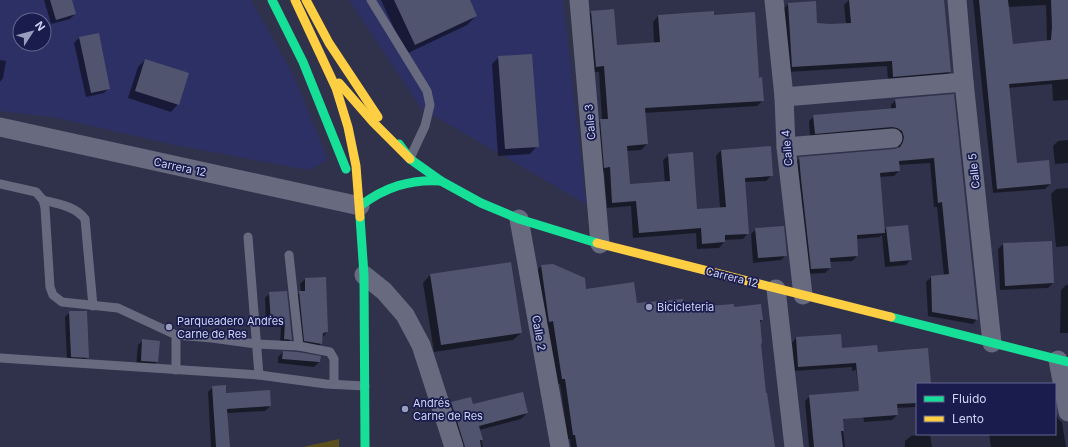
<svg xmlns="http://www.w3.org/2000/svg" width="1068" height="447" font-family="Inter,sans-serif">
<style>
.built{fill:#2d3065;fill-rule:evenodd}
.green{fill:#5b501d}
.shadow{fill:#0007;fill-rule:evenodd}
.building{fill:#51546f}
.lines{fill:none;stroke-linecap:round;stroke-linejoin:round}
.lane{stroke:#686b7f;stroke-width:9}
.street{stroke:#686b7f;stroke-width:19}
.fast{stroke:#16e098;stroke-width:9}
.slow{stroke:#ffcf43;stroke-width:9}
.poi-dot{fill:#979dba;stroke:#1a1c4d;stroke-width:1.5}
.labels{text-anchor:middle;dominant-baseline:central;stroke-width:3.5;stroke-linejoin:round;paint-order:stroke}
.street-label{font-size:11px;fill:#cfd6f5;stroke:#1a1c4d}
.poi-label{font-size:11px;fill:#cfd6f5;stroke:#1a1c4d;text-anchor:start}
</style>
<rect width="100%" height="100%" fill="#30324c"/>
<!-- built -->
<g class="built">
<path d="M0,0H251L294,76L328,160L309,170L175,145L53,117L0,111ZM20,20H44V44H20Z"/>
<polygon points="349,0 563,0 586,204 421,108"/>
</g>
<!-- green -->
<polygon class="green" points="339,439 339,447 303,447"/>
<!-- shadow -->
<g class="shadow">
<polygon points="44,0 71,0 75,14 70,19 51,24"/>
<polygon points="381,0 469,0 476,16 467,25 406,54"/>
<polygon points="849,0 943,0 950,72 945,77 888,82 887,66 787,72 783,9 788,4 815,2 816,24 830,25 846,24 844,5"/>
<path d="M973,0H1068V100L1053,101L1052,84L1008,88L1016,164L1050,184L1045,189L993,193ZM1046,5L1047,42L1012,45L1008,7Z"/>
<polygon points="591,12 616,46 654,43 653,22 658,16 713,16 758,79 763,100 757,106 644,113 647,144 641,150 627,151 629,185 665,183 663,160 669,155 696,210 720,208 716,156 721,150 772,175 766,181 744,182 748,233 743,239 724,240 724,242 719,248 697,249 696,233 633,238 631,206 607,208 604,172 599,173 595,126 602,120 599,72 591,72 586,18"/>
<polygon points="98,34 109,88 104,93 86,97 74,43 79,38"/>
<polygon points="499,57 537,146 530,154 498,156 492,64"/>
<polygon points="0,60 6,61 3,78 0,82"/>
<polygon points="145,60 178,104 171,112 128,98 138,67"/>
<polygon points="953,95 977,319 973,324 928,316 926,282 931,277 944,276 937,207 934,207 930,163 898,165 899,171 894,176 879,177 884,231 886,228 910,260 906,265 885,267 882,235 879,237 856,239 857,256 852,261 830,262 830,268 825,273 806,274 795,163 800,158 894,150 898,149 899,142 810,138 809,121 814,116 891,110 891,105 896,100"/>
<polygon points="1068,140 1068,163 1055,164 1053,146 1058,141"/>
<polygon points="1068,188 1068,246 1056,247 1051,194 1056,189"/>
<polygon points="756,229 786,255 781,260 753,263 751,234"/>
<polygon points="1003,244 1053,283 1048,288 1000,290 998,249"/>
<polygon points="541,266 585,290 636,304 733,308 762,320 760,322 760,345 765,394 774,447 571,447 570,439 568,439 560,384 558,384 548,326 544,326 536,271"/>
<polygon points="430,275 521,333 513,340 434,352 423,283"/>
<polygon points="305,279 327,332 322,338 321,344 316,349 300,346 294,297 301,292 300,284"/>
<polygon points="1066,285 1068,285 1068,333 1060,333 1061,290"/>
<polygon points="286,292 291,339 286,344 280,344 281,327 266,327 265,298 270,293"/>
<polygon points="70,312 88,357 83,362 67,361 65,317"/>
<polygon points="796,338 841,349 877,353 930,384 917,384 917,407 896,408 897,415 892,420 864,422 856,370 852,371 852,367 794,371 792,343"/>
<polygon points="143,340 157,362 152,367 136,366 138,345"/>
<polygon points="283,352 319,362 314,367 278,363 278,357"/>
<polygon points="213,387 226,394 270,406 265,411 227,413 229,447 211,447 208,392"/>
<polygon points="810,396 844,419 842,421 845,447 809,447 805,401"/>
<polygon points="452,403 527,413 521,419 479,430 483,447 457,447 445,410"/>
<polygon points="1055,408 1056,415 1059,420 1062,422 1066,447 991,447 989,434 1055,434"/>
<polygon points="923,434 930,434 932,447 905,447 905,441 911,436"/>
</g>
<!-- building -->
<g class="building">
<polygon points="50,0 72,0 76,14 56,20"/>
<polygon points="394,0 470,0 477,16 415,45"/>
<polygon points="849,0 944,0 951,72 893,77 892,61 792,67 788,3 816,1 817,23 830,24 851,23"/>
<polygon points="979,0 1008,0 1013,44 1051,40 1052,27 1051,0 1068,0 1068,79 1009,84 1017,163 1049,160 1051,184 997,189"/>
<polygon points="614,9 617,45 660,42 658,15 714,11 714,15 755,12 759,78 762,77 764,101 645,108 648,144 627,146 630,184 670,181 668,154 693,152 697,209 726,207 721,150 771,146 773,176 745,178 749,234 725,235 725,242 702,244 701,228 639,233 636,201 612,203 610,167 604,168 600,119 608,119 604,66 596,67 591,11"/>
<polygon points="99,33 110,89 91,93 79,37"/>
<polygon points="532,54 539,147 505,149 498,56"/>
<polygon points="145,59 189,73 179,105 135,91"/>
<polygon points="954,94 955,103 978,320 932,312 931,276 949,274 942,202 938,203 934,158 899,161 900,171 880,173 885,233 857,235 858,256 830,258 831,268 811,269 801,179 799,157 894,149 900,147 903,142 904,137 902,131 897,128 892,127 815,134 813,115 896,108 895,99"/>
<polygon points="908,225 912,260 890,262 886,227"/>
<polygon points="784,226 787,256 758,258 755,228"/>
<polygon points="1052,241 1054,283 1005,286 1003,243"/>
<polygon points="511,262 522,333 441,345 430,274"/>
<polygon points="553,264 585,278 586,289 634,282 637,303 683,299 683,305 707,303 707,306 734,304 734,307 761,304 763,320 760,320 762,343 761,344 766,393 767,393 775,447 577,447 575,435 573,435 565,379 562,379 553,321 549,322 541,265"/>
<polygon points="326,277 328,332 323,333 322,344 304,341 299,291 305,291 305,278"/>
<polygon points="287,291 292,340 284,339 285,322 271,323 269,292"/>
<polygon points="69,311 87,311 89,358 71,357"/>
<polygon points="841,334 842,348 877,345 878,352 928,348 931,384 917,384 917,403 897,404 898,415 843,419 844,431 841,431 843,447 814,447 809,395 859,391 856,363 798,367 796,337"/>
<polygon points="142,339 160,341 158,362 141,361"/>
<polygon points="283,351 298,352 321,356 320,362 282,359"/>
<polygon points="226,385 226,393 270,390 271,406 227,409 230,447 216,447 212,386"/>
<polygon points="523,392 528,413 479,426 483,440 480,440 481,447 465,447 451,402 471,397 473,404"/>
</g>
<g class="lines">
<!-- lane -->
<g class="lane">
<polyline points="371,0 427,91 430,105 425,126 410,158"/>
<polyline points="0,184 36,192 43,200 45,208 50,287 53,295 62,302 118,308 176,335 212,338 256,344 299,346 330,352 334,359 334,384"/>
<path d="M43,200C58,204 75,206 85,219L93,306"/>
<polyline points="248,237 259,375"/>
<polyline points="289,255 299,346"/>
<polyline points="176,335 176,370"/>
<polyline points="0,358 259,375 326,384 365,386"/>
</g>
<!-- street -->
<g class="street">
<polyline points="579,0 600,244"/>
<polyline points="774,0 784,97 786,147 803,295"/>
<polyline points="957,0 964,82 992,343"/>
<polyline points="784,97 964,82"/>
<polyline points="0,127 360,206"/>
<polyline points="786,147 893,138"/>
<polyline points="519,219 560,447"/>
<polyline points="364,275 384,291 405,315 421,345 454,447"/>
<polyline points="776,289 794,447"/>
<polyline points="1058,360 1068,412"/>
</g>
<!-- fast -->
<g class="fast">
<polyline points="272,0 303,62 346,169"/>
<polyline points="399,144 410,159 441,181 481,203 519,219 597,243"/>
<path d="M360,206C385,187 410,179 441,181"/>
<polyline points="360,217 364,275 365,447"/>
<polyline points="891,317 1068,362"/>
</g>
<!-- slow -->
<g class="slow">
<polyline points="295,0 336,88 348,127 356,166 360,217"/>
<polyline points="306,0 329,43 378,117"/>
<polyline points="339,83 373,122 410,159"/>
<polyline points="597,243 891,317"/>
</g>
</g>
<!-- markers -->
<g class="poi-dot">
<circle cx="649" cy="307" r="4"/>
<circle cx="169" cy="327" r="4"/>
<circle cx="405" cy="409" r="4"/>
</g>
<g class="labels">
<!-- street labels -->
<g class="street-label">
<text transform="translate(590 122) rotate(-95)">Calle 3</text>
<text transform="translate(787 148) rotate(-95)">Calle 4</text>
<text transform="translate(180 167) rotate(12)">Carrera 12</text>
<text transform="translate(974 171) rotate(-96)">Calle 5</text>
<text transform="translate(732 277) rotate(14)">Carrera 12</text>
<text transform="translate(539 333) rotate(80)">Calle 2</text>
</g>
<!-- poi labels -->
<g class="poi-label">
<text x="657" y="307">Bicicleteria</text>
<text x="177" y="321">Parqueadero Andŕes<tspan x="177" dy="13">Carne de Res</tspan></text>
<text x="413" y="403">Andrés<tspan x="413" dy="13">Carne de Res</tspan></text>
</g>
</g>
<!-- legend -->
<rect x="916" y="383" width="140" height="52" fill="#1a1c4d" stroke="#626690"/>
<rect x="924" y="396" width="20" height="6" fill="#16e098" stroke="#626690"/>
<text x="952" y="403" font-size="12" fill="#cfd6f5">Fluido</text>
<rect x="924" y="416" width="20" height="6" fill="#ffcf43" stroke="#626690"/>
<text x="952" y="423" font-size="12" fill="#cfd6f5">Lento</text>
<!-- north arrow -->
<g transform="translate(32 32) rotate(54)"><circle r="19" fill="#1a1c4d" stroke="#626690"/>
<path d="M0-3L7 15L0 10L-7 15Z" fill="#979dba"/>
<text y="-6" font-size="11" font-weight="bold" text-anchor="middle" fill="#cfd6f5">N</text>
</g>
</svg>
